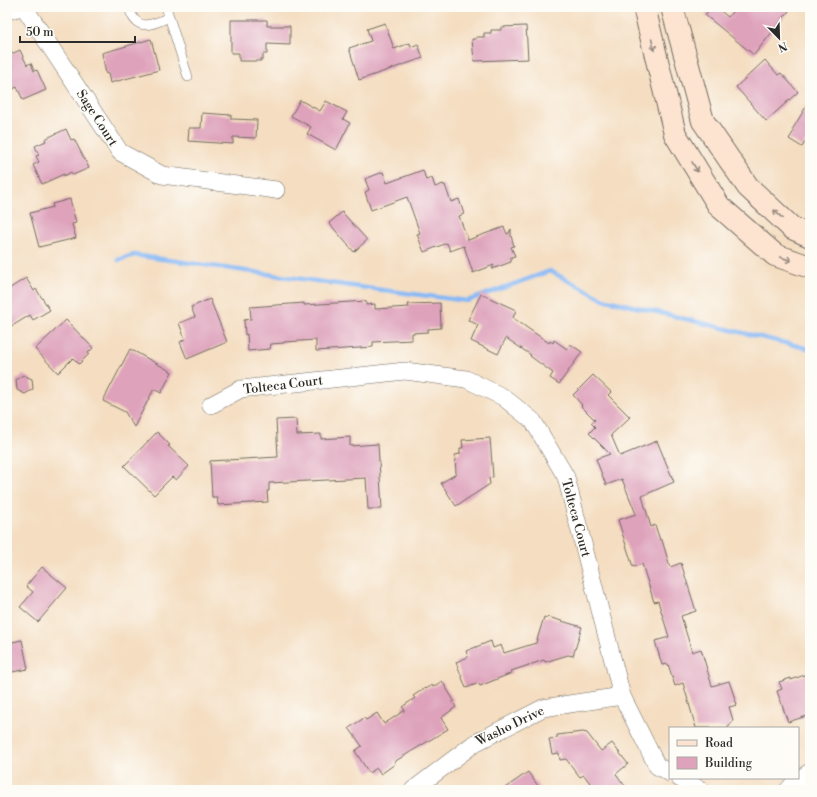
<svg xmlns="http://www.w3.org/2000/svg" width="817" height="797" font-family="'Libre Bodoni',serif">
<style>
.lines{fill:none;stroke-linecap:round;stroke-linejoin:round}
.stream{stroke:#88b9f5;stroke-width:4.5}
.building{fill:#dea2bb}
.lane-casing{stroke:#71695f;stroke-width:10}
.street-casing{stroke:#71695f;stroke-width:18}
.secondary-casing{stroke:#71695f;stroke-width:24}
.lane{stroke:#fff;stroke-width:9}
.street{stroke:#fff;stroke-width:17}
.secondary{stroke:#fde4d1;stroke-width:22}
.oneway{stroke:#94887e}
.labels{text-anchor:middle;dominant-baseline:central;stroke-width:3;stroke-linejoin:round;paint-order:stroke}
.street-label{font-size:13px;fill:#2b2b2b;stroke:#fdfcf7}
</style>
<rect width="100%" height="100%" fill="#fdfcf7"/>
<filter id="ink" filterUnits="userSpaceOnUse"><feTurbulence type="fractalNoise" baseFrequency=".025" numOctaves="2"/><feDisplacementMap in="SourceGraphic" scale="8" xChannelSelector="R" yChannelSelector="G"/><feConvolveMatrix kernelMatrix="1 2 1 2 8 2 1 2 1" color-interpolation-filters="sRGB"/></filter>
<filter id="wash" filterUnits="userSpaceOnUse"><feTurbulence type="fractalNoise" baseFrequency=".012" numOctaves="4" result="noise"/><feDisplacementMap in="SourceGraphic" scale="16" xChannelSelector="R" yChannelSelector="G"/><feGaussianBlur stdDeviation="0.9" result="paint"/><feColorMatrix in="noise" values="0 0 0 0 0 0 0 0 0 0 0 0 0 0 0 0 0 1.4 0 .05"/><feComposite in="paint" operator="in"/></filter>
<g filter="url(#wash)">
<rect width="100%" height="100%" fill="#f4ddc0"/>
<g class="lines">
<!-- stream -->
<polyline class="stream" points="118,260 134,255 344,285 467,301 550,271 603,299 810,349"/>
</g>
<g id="blocks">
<!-- building -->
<g class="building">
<polygon points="711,7 716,7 728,17 736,7 792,7 754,55 705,15"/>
<polygon points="231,20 267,20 267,26 290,26 290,45 267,44 267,54 263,54 263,59 260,59 261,61 239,61 239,53 231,53"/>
<polygon points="385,23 394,49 410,43 411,47 418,44 423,58 359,80 349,48 371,41 367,29"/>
<polygon points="526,26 528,59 474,61 472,39 476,39 476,37 484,37 484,33 491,33 491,30 501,30 501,27"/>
<polygon points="151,39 159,70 110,83 108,73 106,74 102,53"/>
<polygon points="20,50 27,65 31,63 34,71 37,70 46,90 23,100 17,87 7,92 7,56"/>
<polygon points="765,60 778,75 781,73 798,92 766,121 736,87"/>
<polygon points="300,100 320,111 326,101 347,112 343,119 350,123 336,150 307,134 311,127 291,116"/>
<polygon points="810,100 810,134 802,147 789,139 794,131 792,130"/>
<polygon points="202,113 231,115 231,119 257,120 256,138 233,137 233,144 188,141 189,128 201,128"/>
<polygon points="66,129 71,140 74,139 89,168 73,175 71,172 64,176 64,174 42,184 33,165 39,162 36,156 39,155 35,146 46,141 45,139"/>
<polygon points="423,170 426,180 432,178 435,187 443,184 443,185 445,185 451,202 459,199 464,214 459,216 468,240 504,227 507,234 509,233 511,229 511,236 514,246 511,247 515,256 511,257 511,262 492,269 494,265 473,273 464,246 450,251 447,243 424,252 417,234 420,233 407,197 371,210 365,192 369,190 365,179 383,172 387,183"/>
<polygon points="70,199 76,223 72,224 76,238 39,247 30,213 53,207 52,204"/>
<polygon points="342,212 367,240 354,252 329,223"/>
<polygon points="26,278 34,291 36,289 50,310 33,320 30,315 12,326 7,319 7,290"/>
<polygon points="481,294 516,310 513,318 549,343 550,341 553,343 554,340 567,349 570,344 582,352 559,384 550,378 553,373 530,356 531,355 506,338 498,354 471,341 478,325 468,320"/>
<polygon points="210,299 227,342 187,359 180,342 185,339 179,323 195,317 191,307"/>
<polygon points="366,301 366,305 375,304 375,309 409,307 408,304 440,303 441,328 428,329 428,332 412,333 412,340 373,342 373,347 316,351 316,340 284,342 284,343 271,344 270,349 248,351 247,334 245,335 244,320 251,319 250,307 304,303 304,305"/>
<polygon points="66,320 93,348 88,353 89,354 79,364 73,358 58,373 35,349"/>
<polygon points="130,349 172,372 161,393 154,389 134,427 125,412 103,401"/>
<polygon points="23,375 32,379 33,389 25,394 17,390 16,380"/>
<polygon points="593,375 611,392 608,395 630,417 611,435 620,456 657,441 674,482 642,496 651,527 655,525 660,540 662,540 670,567 681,563 696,611 681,616 692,652 701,649 712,686 729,681 737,705 729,707 733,720 728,728 696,728 683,683 675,686 668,664 662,665 655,641 669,637 658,601 654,602 642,564 633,567 618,520 636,514 622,479 606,485 596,459 610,454 589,433 595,427 591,423 595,420 581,406 582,405 573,395"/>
<polygon points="296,419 297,435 321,434 321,439 350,437 350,446 378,444 382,509 368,509 366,478 269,483 269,491 267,491 268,502 218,505 217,497 212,497 210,461 278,457 276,420"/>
<polygon points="157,432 170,445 168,446 189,466 176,480 172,477 154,495 124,466"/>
<polygon points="490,438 493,477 489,478 490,484 456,506 441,483 456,474 455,455 460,454 460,448 463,448 462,440"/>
<polygon points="42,567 67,588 38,622 20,607 33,592 26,586"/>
<polygon points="544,617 547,618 548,617 582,627 573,656 568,655 545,662 544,660 511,671 512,673 480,686 479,683 466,688 456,662 468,657 466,651 491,641 493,648 501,645 504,653 536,643"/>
<polygon points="22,640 28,669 7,673 7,643"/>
<polygon points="810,673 810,715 788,722 777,691 782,689 779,682 791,678 791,680"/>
<polygon points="442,681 453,699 453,703 456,707 441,718 448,729 394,762 395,764 381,774 377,768 369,773 355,751 362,746 349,728 364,718 366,720 377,713 384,724 405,710 402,707 415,698 413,696 425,688 426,689 432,685 433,687"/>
<polygon points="583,732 587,733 601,751 612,743 628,764 616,774 628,790 595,790 584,775 580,777 566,759 560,760 559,753 552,754 549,739 557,738 557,735"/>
<polygon points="528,772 541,790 502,790"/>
</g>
</g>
</g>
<g filter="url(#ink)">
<use href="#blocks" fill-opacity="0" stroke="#71695f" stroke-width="1"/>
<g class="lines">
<!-- lane casing -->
<g class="lane-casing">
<g id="lane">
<path d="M129,7C135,32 151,26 169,17"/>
<polyline points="166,7 188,77"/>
</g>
</g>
<!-- street casing -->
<g class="street-casing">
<g id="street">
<polyline points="24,7 120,152 162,175 276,190"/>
<polyline points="7,11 21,7"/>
<polyline points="211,405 241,389 405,371 466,379 503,397 533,421 566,477 622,696 657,766 670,773"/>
<polyline points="679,778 701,790"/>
<polyline points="413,790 475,743 543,708 622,696"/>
<polyline points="788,790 794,783 810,772"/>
</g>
</g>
<!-- secondary casing -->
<g class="secondary-casing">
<g id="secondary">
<polyline points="644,7 675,134 719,206 775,255 810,267"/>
<polyline points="672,7 703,121 748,187 792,228 810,236"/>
</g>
</g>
<!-- lane -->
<use href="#lane" class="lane"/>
<!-- street -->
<use href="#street" class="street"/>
<!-- secondary -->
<use href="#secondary" class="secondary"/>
</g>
<!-- one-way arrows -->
<defs><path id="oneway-shaft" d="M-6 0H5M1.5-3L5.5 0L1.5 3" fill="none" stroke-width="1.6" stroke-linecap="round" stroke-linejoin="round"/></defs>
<g class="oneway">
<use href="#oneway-shaft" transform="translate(653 45) rotate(76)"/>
<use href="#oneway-shaft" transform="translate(695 167) rotate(59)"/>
<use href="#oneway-shaft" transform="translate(778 214) rotate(-137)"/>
<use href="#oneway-shaft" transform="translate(786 259) rotate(19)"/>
</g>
</g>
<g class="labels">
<!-- street labels -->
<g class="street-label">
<text transform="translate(97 118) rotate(57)">Sage Court</text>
<text transform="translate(283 385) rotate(-7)">Tolteca Court</text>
<text transform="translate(576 518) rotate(75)">Tolteca Court</text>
<text transform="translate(510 726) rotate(-26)">Washo Drive</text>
</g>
</g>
<!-- margin -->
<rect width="817" height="797" fill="none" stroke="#fdfcf7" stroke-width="24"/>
<!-- legend -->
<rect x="669" y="727" width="130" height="52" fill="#fdfcf7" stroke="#a9a8a5"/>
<rect x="677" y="740" width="20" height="6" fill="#fde4d1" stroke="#a9a8a5"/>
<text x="705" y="747" font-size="12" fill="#2b2b2b">Road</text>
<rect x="677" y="757" width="20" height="12" fill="#dea2bb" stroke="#a9a8a5"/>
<text x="705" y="767" font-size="12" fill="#2b2b2b">Building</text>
<!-- north arrow -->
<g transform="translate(779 38) rotate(157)" stroke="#fdfcf7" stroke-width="3" paint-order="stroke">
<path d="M0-3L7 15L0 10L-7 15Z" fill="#2b2b2b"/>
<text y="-6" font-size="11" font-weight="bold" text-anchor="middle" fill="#2b2b2b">N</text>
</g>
<!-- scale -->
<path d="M20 36v6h115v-6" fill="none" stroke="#2b2b2b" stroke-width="2"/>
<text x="26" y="36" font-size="12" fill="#2b2b2b" stroke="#fdfcf7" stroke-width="3" paint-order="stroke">50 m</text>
</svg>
